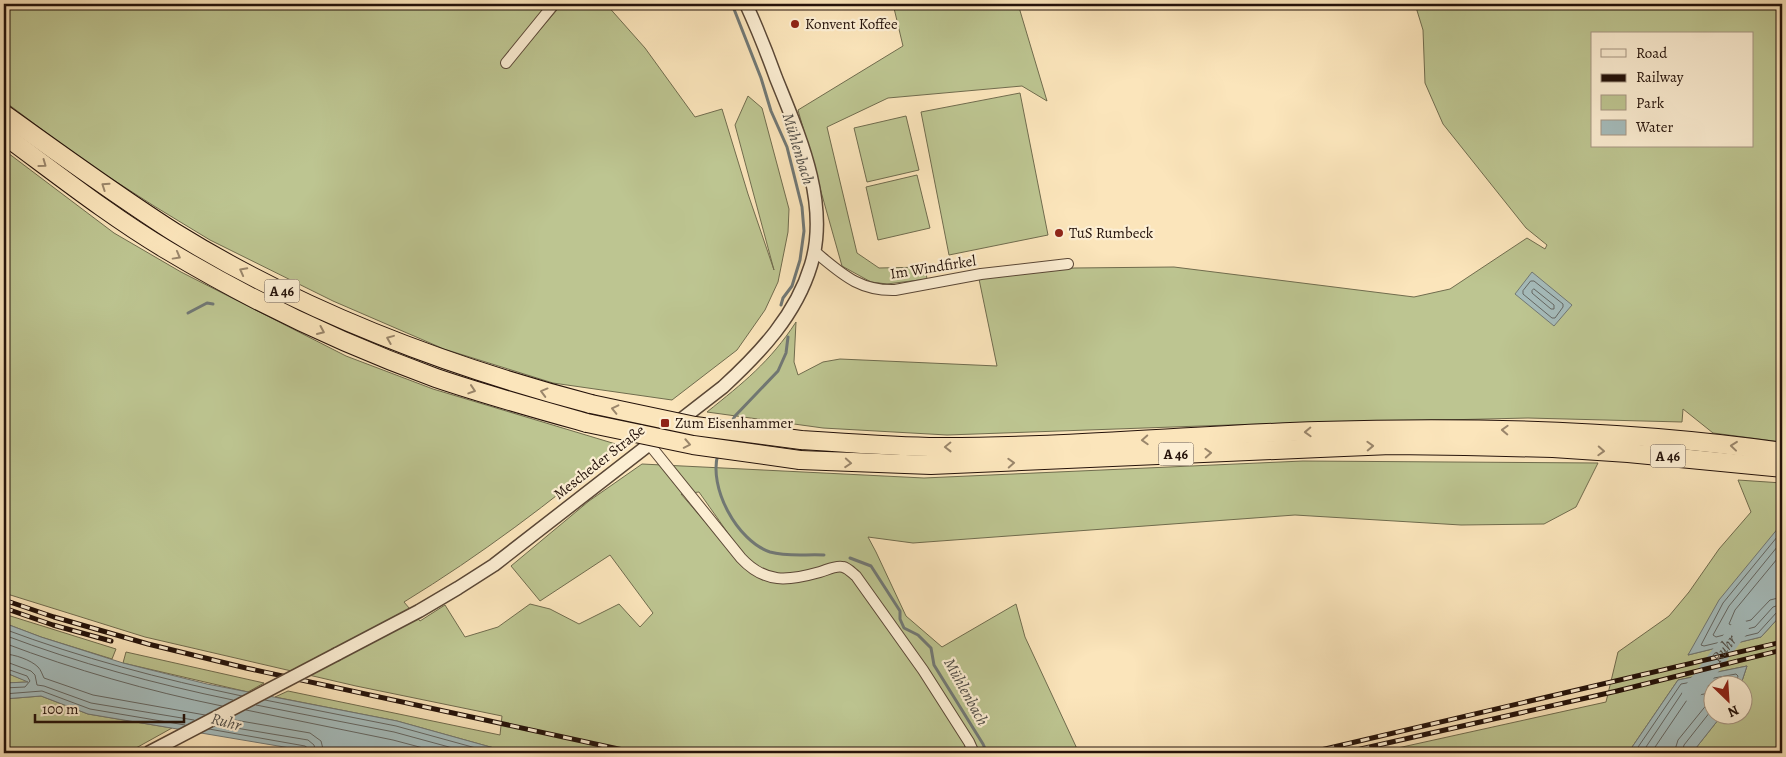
<svg xmlns="http://www.w3.org/2000/svg" width="1786" height="757" font-family="Alegreya,serif">
<style>
.green{fill:#bdc591;stroke:#706c4e;fill-rule:evenodd}
.water{fill:#a5bcbc;stroke:#717875}
.lines{fill:none;stroke-linecap:round;stroke-linejoin:round}
.shore{stroke:#646763;stroke-width:1}
.stream{stroke:#717875;stroke-width:3}
.river{stroke:#a5bcbc;stroke-width:18}
.minor-casing{stroke:#5a4736;stroke-width:12}
.tertiary-casing{stroke:#5a4736;stroke-width:15}
.motorway-casing{stroke:#24120a;stroke-width:20}
.minor{stroke:#fceed3;stroke-width:10}
.tertiary{stroke:#fceed3;stroke-width:12}
.motorway{stroke:#fbe5bb;stroke-width:18}
.rail-casing{stroke:#24120a;stroke-width:5}
.rail{stroke:#fceed3;stroke-width:3;stroke-dasharray:9;stroke-linecap:butt}
.tertiary-bridge-casing{stroke:#5a4736;stroke-width:15;stroke-linecap:butt}
.motorway-bridge-casing{stroke:#24120a;stroke-width:20;stroke-linecap:butt}
.tertiary-bridge{stroke:#fceed3;stroke-width:12}
.motorway-bridge{stroke:#fbe5bb;stroke-width:18}
.oneway{stroke:#9a866b}
.poi-dot{fill:#8f2418;stroke:#fceed3;stroke-width:2}
.labels{text-anchor:middle;dominant-baseline:central;stroke-width:4.5;stroke-linejoin:round;paint-order:stroke}
.shield{fill:#fceed3;stroke:#655446;stroke-width:1}
.shield-label{font-size:14px;font-weight:bold;fill:#24120a}
.poi-label{font-size:15px;fill:#24120a;stroke:#fceed3;text-anchor:start}
.street-label{font-size:15px;fill:#24120a;stroke:#fceed3}
.water-label{font-size:16px;font-style:italic;fill:#514e48;stroke:#fceed3}
</style>
<rect width="100%" height="100%" fill="#fbe5bb"/>
<filter id="stains"><feTurbulence type="fractalNoise" baseFrequency=".004" numOctaves="4"/><feColorMatrix values="0 0 0 0 .2 0 0 0 0 .09 0 0 0 0 .02 0 0 0 .5 -.17"/></filter>
<radialGradient id="worn" r=".72"><stop offset=".6" stop-color="#630" stop-opacity="0"/><stop offset="1" stop-color="#630" stop-opacity=".3"/></radialGradient>
<!-- green -->
<g class="green">
<polygon points="4,4 553,4 524,40 528,44 562,4 606,4 645,48 695,117 722,109 748,194 774,270 735,125 748,96 762,108 789,209 788,232 778,282 765,310 737,350 672,400 553,383 444,349 333,301 210,240 154,206 84,161 4,101"/>
<polygon points="893,4 1018,4 1047,101 1022,86 888,98 827,127 857,253 879,268 925,267 927,279 887,284 871,282 842,266 798,110 903,46"/>
<path d="M1415,4H1782V442L1713,433L1683,409L1682,422L1528,418L1229,425L947,435L823,428L707,412C743,383 770,362 796,322L794,362L798,375L823,362L840,359L997,366L979,279L1074,268L1174,267L1414,297L1450,289L1527,238L1545,249L1547,245L1526,228L1443,124L1425,83L1423,30ZM1592,34H1752V146H1592Z"/>
<polygon points="1020,93 1048,235 949,255 921,112"/>
<polygon points="906,116 919,170 867,182 854,128"/>
<path d="M4,150L114,233L181,272L346,356L433,389L619,445C551,502 481,555 404,602L420,621L445,605L465,637L498,627L530,604L550,609L579,624L619,604L640,627L653,613L610,555L540,601L511,566L589,501L642,464L924,478L1303,461L1598,463L1576,507L1544,524L1461,525L1295,515L913,543L868,537L876,552L906,616L942,647L1016,604L1025,637L1079,753H977V748L922,660L868,586L968,748V753H512L397,721L275,697L288,691L500,735L502,716L356,686L145,637L4,593ZM699,492L735,543L725,545L681,494Z"/>
<polygon points="917,175 930,228 878,240 866,187"/>
<polygon points="1738,480 1782,483 1782,525 1779,527 1688,655 1761,637 1782,614 1782,753 1692,753 1722,715 1744,714 1744,684 1741,684 1747,666 1678,680 1628,753 1375,753 1606,702 1618,652 1669,616 1689,592 1719,549 1751,512"/>
<polygon points="4,614 116,649 112,659 41,637 4,623"/>
<polygon points="126,652 264,683 248,692 123,663"/>
<polygon points="4,672 29,682 4,683"/>
<polygon points="41,696 88,714 172,728 127,753 4,753 4,699"/>
</g>
<!-- water -->
<g class="water">
<polygon points="1532,272 1572,305 1554,326 1515,294"/>
<polygon points="1782,525 1782,614 1761,637 1688,655 1719,600 1779,527"/>
<polygon points="4,623 41,637 123,663 207,684 397,721 512,753 337,753 308,751 88,714 41,696 4,699 4,683 28,682 4,672"/>
<polygon points="1747,666 1741,684 1714,684 1714,714 1722,715 1692,753 1628,753 1678,680"/>
</g>
<g class="lines">
<!-- shore -->
<g class="shore">
<polygon points="1531,281 1534,281 1563,304 1563,307 1555,318 1552,318 1523,294 1523,291"/>
<polygon points="1534,289 1554,305 1554,309 1551,309 1532,293 1532,291"/>
<polyline points="1782,531 1723,603 1701,645 1704,646 1758,633 1777,612 1782,611"/>
<polyline points="1782,541 1729,606 1713,635 1716,637 1755,627 1773,607 1782,604"/>
<polyline points="1782,553 1735,610 1729,624 1731,625 1751,620 1770,600 1782,597"/>
<path d="M4,629C81,658 161,679 242,696"/>
<path d="M4,635C78,663 155,684 233,700"/>
<path d="M4,643C75,670 148,691 222,706"/>
<path d="M4,654C14,654 31,660 38,667C41,670 42,674 44,678L93,695L205,715"/>
<polyline points="4,661 31,671 35,675 37,685 44,686 91,703 194,720"/>
<polyline points="4,668 27,676 30,681 25,687 4,688"/>
<polyline points="4,694 42,691 90,709 185,725"/>
<polyline points="265,700 396,726 494,753"/>
<polyline points="256,705 394,732 471,753"/>
<polyline points="246,710 393,740 442,753"/>
<polyline points="229,719 310,733 321,741 324,753"/>
<polyline points="218,725 308,740 314,745 316,753"/>
<polyline points="209,729 305,746 309,749 310,753"/>
<polyline points="1634,753 1681,684 1736,674 1738,676 1736,684"/>
<polyline points="1642,753 1684,690 1727,682 1730,684"/>
<polyline points="1651,753 1689,697 1714,692"/>
<polyline points="1674,753 1678,740 1708,703 1714,698"/>
<polyline points="1682,753 1684,745 1714,707"/>
</g>
<!-- stream -->
<g class="stream">
<polyline points="732,4 761,78 771,111 787,147 802,207 804,231 800,260 792,286 783,298 781,305"/>
<polyline points="188,313 207,303 213,304"/>
<polyline points="730,425 735,416 778,371 786,353 788,337"/>
<path d="M718,454C708,487 737,541 770,552C788,557 806,554 824,555"/>
<polyline points="850,558 871,566 900,611 900,619 904,628 918,635 931,648 934,665 983,744 987,753"/>
</g>
<!-- river -->
<path class="river" id="s1" d="M1691,693L1740,628"/>
<!-- minor casing -->
<g class="minor-casing">
<g id="minor">
<polyline points="506,63 554,4"/>
<path d="M814,251C841,273 858,291 895,290L981,274L1068,264"/>
<path d="M649,444L741,558C765,584 788,581 820,572C827,570 836,565 843,567C848,568 852,573 856,576L923,670L969,742L974,753"/>
</g>
</g>
<!-- tertiary casing -->
<g class="tertiary-casing">
<path id="tertiary" d="M337,654L419,611L458,588L494,565L723,387C760,353 796,315 811,265C830,203 799,135 776,78C767,53 757,28 746,4"/>
</g>
<!-- motorway casing -->
<g class="motorway-casing">
<g id="motorway">
<path d="M4,114C60,154 116,195 174,232C303,312 446,366 591,404"/>
<path d="M4,135C57,174 110,216 167,250C252,301 342,344 436,378C486,395 537,409 587,423"/>
<path d="M801,440C844,443 886,446 929,447C1059,448 1189,435 1319,431C1473,426 1629,430 1782,452"/>
<polyline points="800,460 931,465 1320,448 1391,445 1465,446 1553,448 1628,453 1782,468"/>
</g>
</g>
<!-- minor -->
<use href="#minor" class="minor"/>
<!-- tertiary -->
<use href="#tertiary" class="tertiary"/>
<!-- motorway -->
<use href="#motorway" class="motorway"/>
<!-- rail casing -->
<g class="rail-casing">
<g id="rail">
<polyline points="4,600 54,617 148,644 246,668 637,753"/>
<polyline points="4,608 53,625 111,641"/>
<polyline points="1308,753 1782,642"/>
<polyline points="1343,753 1617,691 1782,650"/>
</g>
</g>
<!-- rail -->
<use href="#rail" class="rail"/>
<!-- tertiary-bridge casing -->
<g class="tertiary-bridge-casing">
<polyline id="tertiary-bridge" points="148,753 337,654"/>
</g>
<!-- motorway-bridge casing -->
<g class="motorway-bridge-casing">
<g id="motorway-bridge">
<polyline points="591,404 695,426 801,440"/>
<polyline points="587,423 693,445 800,460"/>
</g>
</g>
<!-- tertiary-bridge -->
<use href="#tertiary-bridge" class="tertiary-bridge"/>
<!-- motorway-bridge -->
<use href="#motorway-bridge" class="motorway-bridge"/>
</g>
<!-- one-way arrows -->
<defs><path id="oneway-chevron" d="M-2-3.5L2.5 0L-2 3.5" fill="none" stroke-width="1.6" stroke-linecap="round" stroke-linejoin="round" transform="scale(1.25)"/></defs>
<g class="oneway">
<use href="#oneway-chevron" transform="translate(43 164) rotate(36)"/>
<use href="#oneway-chevron" transform="translate(105 186) rotate(-146)"/>
<use href="#oneway-chevron" transform="translate(177 256) rotate(29)"/>
<use href="#oneway-chevron" transform="translate(243 271) rotate(-152)"/>
<use href="#oneway-chevron" transform="translate(321 331) rotate(24)"/>
<use href="#oneway-chevron" transform="translate(390 339) rotate(-158)"/>
<use href="#oneway-chevron" transform="translate(472 390) rotate(18)"/>
<use href="#oneway-chevron" transform="translate(544 392) rotate(-165)"/>
<use href="#oneway-chevron" transform="translate(615 409) rotate(-167)"/>
<use href="#oneway-chevron" transform="translate(1505 430) rotate(-178)"/>
<use href="#oneway-chevron" transform="translate(1308 432) rotate(178)"/>
<use href="#oneway-chevron" transform="translate(1145 440) rotate(177)"/>
<use href="#oneway-chevron" transform="translate(687 444) rotate(11)"/>
<use href="#oneway-chevron" transform="translate(1370 446) rotate(-2)"/>
<use href="#oneway-chevron" transform="translate(1734 446) rotate(-174)"/>
<use href="#oneway-chevron" transform="translate(948 447) rotate(179)"/>
<use href="#oneway-chevron" transform="translate(1601 451) rotate(3)"/>
<use href="#oneway-chevron" transform="translate(1208 453) rotate(-3)"/>
<use href="#oneway-chevron" transform="translate(848 463) rotate(4)"/>
<use href="#oneway-chevron" transform="translate(1011 463) rotate(-3)"/>
</g>
<!-- markers -->
<g class="poi-dot">
<circle cx="795" cy="24" r="5"/>
<circle cx="1059" cy="233" r="5"/>
<rect x="660" y="418" width="10" height="10" rx="2.5"/>
</g>
<g class="labels">
<!-- shield labels -->
<g class="shield">
<rect x="264.5" y="279.5" width="35" height="23" rx="4"/>
<rect x="1158.5" y="442.5" width="35" height="23" rx="4"/>
<rect x="1650.5" y="444.5" width="35" height="23" rx="4"/>
</g>
<g class="shield-label">
<text x="282" y="291">A 46</text>
<text x="1176" y="454">A 46</text>
<text x="1668" y="456">A 46</text>
</g>
<!-- poi labels -->
<g class="poi-label">
<text x="805" y="24">Konvent Koffee</text>
<text x="1069" y="233">TuS Rumbeck</text>
<text x="675" y="423">Zum Eisenhammer</text>
</g>
<!-- street labels -->
<g class="street-label">
<text transform="translate(933 267) rotate(-9)">Im Windfirkel</text>
<text transform="translate(599 462) rotate(-38)">Mescheder Straße</text>
</g>
<!-- water labels -->
<g class="water-label">
<text transform="translate(798 149) rotate(73)">Mühlenbach</text>
<text stroke="none"><textPath href="#s1" startOffset="55">Ruhr</textPath></text>
<text transform="translate(966 692) rotate(61)">Mühlenbach</text>
<text transform="translate(226 722) rotate(15)">Ruhr</text>
</g>
</g>
<!-- margin -->
<rect width="1786" height="757" fill="none" stroke="#fbe5bb" stroke-width="20"/>
<rect x="5" y="5" width="1776" height="747" fill="none" stroke="#24120a" stroke-width="2.5"/>
<rect x="10" y="10" width="1766" height="737" fill="none" stroke="#24120a"/>
<!-- legend -->
<rect x="1591" y="32" width="162" height="115" fill="#fceed3" stroke="#a69683"/>
<rect x="1601" y="49" width="25" height="8" fill="#fceed3" stroke="#a69683"/>
<text x="1636" y="58" font-size="15" fill="#24120a">Road</text>
<rect x="1601" y="74" width="25" height="8" fill="#24120a" stroke="#a69683"/>
<text x="1636" y="82" font-size="15" fill="#24120a">Railway</text>
<rect x="1601" y="95" width="25" height="15" fill="#bdc591" stroke="#a69683"/>
<text x="1636" y="108" font-size="15" fill="#24120a">Park</text>
<rect x="1601" y="120" width="25" height="15" fill="#a5bcbc" stroke="#a69683"/>
<text x="1636" y="132" font-size="15" fill="#24120a">Water</text>
<!-- north arrow -->
<g transform="translate(1728 700) rotate(155)"><circle r="24" fill="#fceed3" stroke="#a69683"/>
<path d="M0-4L9 19L0 12L-9 19Z" fill="#8f2418"/>
<text y="-8" font-size="14" font-weight="bold" text-anchor="middle" fill="#24120a">N</text>
</g>
<!-- scale -->
<path d="M35 714v8h149v-8" fill="none" stroke="#24120a" stroke-width="2.5"/>
<text x="42" y="714" font-size="15" fill="#24120a" stroke="#fceed3" stroke-width="4" paint-order="stroke">100 m</text>
<rect width="100%" height="100%" filter="url(#stains)"/>
<rect width="100%" height="100%" fill="url(#worn)"/>
</svg>
